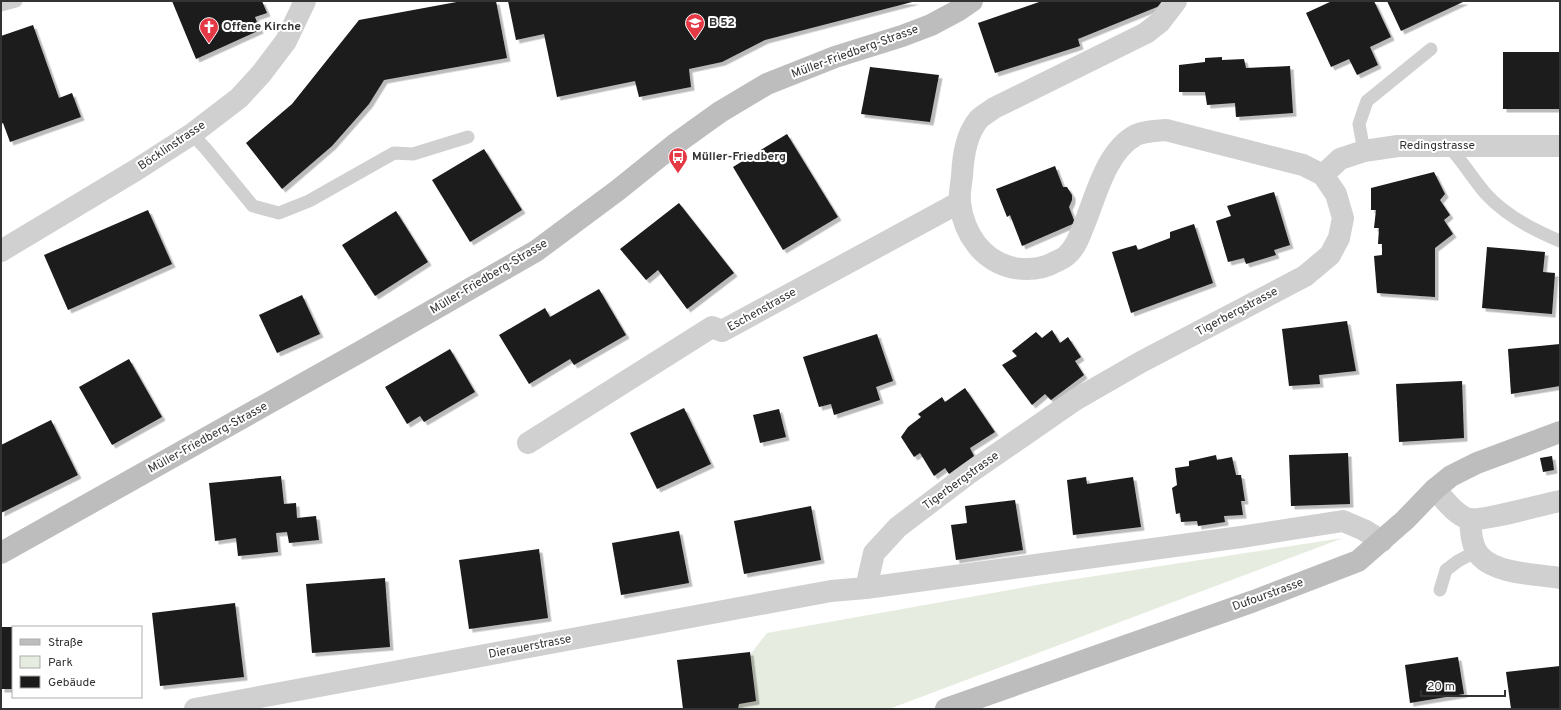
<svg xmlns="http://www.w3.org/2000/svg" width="1561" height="710" font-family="Overpass,sans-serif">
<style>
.green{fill:#e6ecdf}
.building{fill:#1a1a1a;filter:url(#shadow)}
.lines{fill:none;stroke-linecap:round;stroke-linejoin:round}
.lane{stroke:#d0d0d0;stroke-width:13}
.street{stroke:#d0d0d0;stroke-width:22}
.secondary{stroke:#bdbdbd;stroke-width:22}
.labels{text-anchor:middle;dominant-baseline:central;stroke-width:4;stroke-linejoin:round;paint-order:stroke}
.poi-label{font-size:12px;font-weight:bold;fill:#333;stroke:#fff;text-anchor:start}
.street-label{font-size:12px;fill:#333;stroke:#fff}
</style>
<defs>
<filter id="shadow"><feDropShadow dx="3.5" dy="3.5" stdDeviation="0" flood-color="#0004"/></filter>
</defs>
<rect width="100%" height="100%" fill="#fff"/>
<!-- green -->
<polygon class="green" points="1343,538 889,709 708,709 767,633 1043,584"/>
<!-- building -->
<g class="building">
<polygon points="172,1 262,1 267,13 255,17 260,30 196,59"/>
<polygon points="462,1 496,1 507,58 384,80 369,104 332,146 282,189 246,143 292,104 359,20"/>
<polygon points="508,1 916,1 765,40 722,62 689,69 691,87 639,97 635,81 557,97 544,34 516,40"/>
<polygon points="1042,1 1161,1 1162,5 1078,39 1080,46 995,73 978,23"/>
<polygon points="1332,1 1374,1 1391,37 1370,47 1378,65 1357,75 1349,59 1331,67 1306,13"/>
<polygon points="1387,1 1465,1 1401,31"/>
<polygon points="33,25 59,98 72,93 81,117 10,142 3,123 1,124 1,36"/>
<rect x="1503" y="52" width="57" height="57"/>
<polygon points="1222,57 1222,60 1244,59 1246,68 1290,66 1293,113 1236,117 1235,103 1207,105 1205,92 1179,92 1179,65 1205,62 1205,58"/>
<polygon points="870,67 939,75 930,122 861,114"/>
<polygon points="787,134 838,217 783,250 733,167"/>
<polygon points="484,149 522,210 470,242 432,180"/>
<polygon points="1055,166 1063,187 1067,187 1072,195 1072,200 1069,207 1075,223 1022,246 1010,215 1007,217 996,189"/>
<polygon points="1434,172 1445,194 1440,200 1450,215 1444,220 1453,234 1435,248 1435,297 1377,293 1374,256 1382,255 1382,244 1378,244 1379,228 1374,228 1376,210 1371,210 1371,188"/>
<polygon points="1274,192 1290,245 1274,250 1276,255 1246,264 1244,258 1228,262 1216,221 1231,216 1227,206"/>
<polygon points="679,203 734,273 687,309 658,270 646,280 620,249"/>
<polygon points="148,210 172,264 68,310 44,255"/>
<polygon points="396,211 428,262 375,296 342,245"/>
<polygon points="1194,224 1213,283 1131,313 1112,252 1136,245 1138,250 1170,238 1170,232"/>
<polygon points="1487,247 1545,252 1543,272 1555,273 1552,314 1482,308"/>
<polygon points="599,289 626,335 574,365 570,359 529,384 499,335 545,308 550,317"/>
<polygon points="302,295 320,334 277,353 259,315"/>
<polygon points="1347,321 1356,371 1319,375 1320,384 1289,386 1282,329"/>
<polygon points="1052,330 1060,343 1068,337 1081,357 1075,361 1084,375 1051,400 1045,394 1032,405 1002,365 1017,356 1012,351 1036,332 1042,338"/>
<polygon points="877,334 893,381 876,387 880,400 834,415 831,404 819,407 803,357"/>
<polygon points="1560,344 1560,386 1511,394 1508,349"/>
<polygon points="450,349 475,392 424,422 420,416 407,424 385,387"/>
<polygon points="129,359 162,417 112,445 79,387"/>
<polygon points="1462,381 1464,438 1399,442 1396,384"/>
<polygon points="965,388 995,432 970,448 974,456 949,474 945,468 934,476 920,453 914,457 901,437 908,427 921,417 918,414 942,397 945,402"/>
<polygon points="684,408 711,464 657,489 630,433"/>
<polygon points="779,409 786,437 760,443 753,415"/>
<polygon points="51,420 78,475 1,513 1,445"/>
<polygon points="1348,453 1350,504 1291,506 1289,455"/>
<polygon points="1216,455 1217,460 1232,457 1236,475 1241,475 1245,501 1241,501 1243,515 1224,516 1225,522 1198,526 1197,521 1181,522 1180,513 1176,514 1172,488 1177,485 1175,468 1189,466 1189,461"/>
<polygon points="1552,456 1554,470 1543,472 1540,458"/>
<polygon points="281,476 284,504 296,503 297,518 316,516 319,540 289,543 287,532 276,533 278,552 238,556 236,538 215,541 209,483"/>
<polygon points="1086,477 1087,484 1133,477 1141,527 1073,535 1067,480"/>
<polygon points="1015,500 1023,550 956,560 951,525 967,523 965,506"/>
<polygon points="811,506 821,560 744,574 734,521"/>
<polygon points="679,531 689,583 621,595 612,543"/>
<polygon points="539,549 548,618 469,629 459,560"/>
<polygon points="385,578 390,647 312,653 306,584"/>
<polygon points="235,603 244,677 160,686 152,613"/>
<rect x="1" y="627" width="12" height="62"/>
<polygon points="750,652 756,701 739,704 738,709 683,709 677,660"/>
<polygon points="1458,657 1464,694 1410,703 1405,665"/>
<polygon points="1560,666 1560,709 1511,709 1506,672"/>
</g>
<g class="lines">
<!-- lane -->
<g class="lane">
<polyline points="1,5 16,1"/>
<polyline points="192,134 206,149 253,206 279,213 309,201 394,153 413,154 468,137"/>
<path d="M1448,146C1462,160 1472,178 1486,194C1506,216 1533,230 1560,241"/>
<polyline points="1364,151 1359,124 1367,101 1431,49"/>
<polyline points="1440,590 1446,570 1458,561 1477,551"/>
</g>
<!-- street -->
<g class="street">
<polyline points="1323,175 1340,159 1364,151 1398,146 1560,146"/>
<polyline points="1,251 136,170 192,134 239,98 261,74 286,41 305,1"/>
<polyline points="528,443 712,327 722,331 960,202"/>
<path d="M1435,489C1444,499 1455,515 1469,519C1481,522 1544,504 1560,501"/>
<path d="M1470,519C1471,531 1471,548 1481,557C1497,574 1537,574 1560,578"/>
<path d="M866,588L874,553L898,527L968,474L1075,400L1141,362L1305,276L1330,255L1339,238L1343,218L1336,194L1323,175L1303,165L1166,130C1156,131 1145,131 1136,135C1106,151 1096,196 1084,225C1080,235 1076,247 1068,254C1065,258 1059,260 1055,262C1043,269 1027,270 1014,268C982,261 964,234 960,203C959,194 961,185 962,176C963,156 966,134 979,119C983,115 989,112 994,108L1146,33L1160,22L1176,1"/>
<polyline points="195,709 831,591 866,588 1241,537 1343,521 1364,530 1382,541"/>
</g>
<!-- secondary -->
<g class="secondary">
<polyline points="1,553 358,353 536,251 618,190 674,145 720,112 767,84 835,57 902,36 931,25 959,10 972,1"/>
<polyline points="946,709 1254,601 1358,561 1405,520 1435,489 1451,476 1477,463 1560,432"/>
</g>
</g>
<!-- icons -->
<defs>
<g id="university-pin" transform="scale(1)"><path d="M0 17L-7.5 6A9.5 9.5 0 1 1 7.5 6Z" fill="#e63946" stroke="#fff"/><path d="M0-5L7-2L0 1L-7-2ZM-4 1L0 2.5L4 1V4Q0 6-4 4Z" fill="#fff"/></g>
<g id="church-pin" transform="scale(1)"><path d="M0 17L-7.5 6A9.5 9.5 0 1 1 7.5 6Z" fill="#e63946" stroke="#fff"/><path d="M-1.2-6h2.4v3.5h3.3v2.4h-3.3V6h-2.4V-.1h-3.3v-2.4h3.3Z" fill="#fff"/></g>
<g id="bus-pin" transform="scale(1)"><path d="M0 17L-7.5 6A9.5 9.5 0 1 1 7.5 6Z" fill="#e63946" stroke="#fff"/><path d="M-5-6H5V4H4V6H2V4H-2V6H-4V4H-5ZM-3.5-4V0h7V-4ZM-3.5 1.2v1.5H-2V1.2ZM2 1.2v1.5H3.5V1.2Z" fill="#fff"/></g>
</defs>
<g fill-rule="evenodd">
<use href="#university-pin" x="695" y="23"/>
<use href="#church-pin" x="209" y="27"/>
<use href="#bus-pin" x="678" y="157"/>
</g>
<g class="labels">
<!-- poi labels -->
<g class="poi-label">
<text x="709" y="23">B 52</text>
<text x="223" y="27">Offene Kirche</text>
<text x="692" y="157">Müller-Friedberg</text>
</g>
<!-- street labels -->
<g class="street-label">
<text transform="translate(855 52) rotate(-20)">Müller-Friedberg-Strasse</text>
<text transform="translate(172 146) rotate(-34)">Böcklinstrasse</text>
<text x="1437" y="146">Redingstrasse</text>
<text transform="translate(489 277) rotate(-31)">Müller-Friedberg-Strasse</text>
<text transform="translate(762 310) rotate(-29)">Eschenstrasse</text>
<text transform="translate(1237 312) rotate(-28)">Tigerbergstrasse</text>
<text transform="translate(208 438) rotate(-29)">Müller-Friedberg-Strasse</text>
<text transform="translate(961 481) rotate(-36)">Tigerbergstrasse</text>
<text transform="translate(1268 595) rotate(-20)">Dufourstrasse</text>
<text transform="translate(530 647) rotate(-11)">Dierauerstrasse</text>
</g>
</g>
<!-- border -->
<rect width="1561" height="710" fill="none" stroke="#333333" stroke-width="4"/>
<!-- legend -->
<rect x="12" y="626" width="130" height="72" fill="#ffffff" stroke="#adadad"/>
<rect x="20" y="639" width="20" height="6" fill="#bdbdbd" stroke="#adadad"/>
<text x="48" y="646" font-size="12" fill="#333333">Straße</text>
<rect x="20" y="656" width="20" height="12" fill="#e6ecdf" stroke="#adadad"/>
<text x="48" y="666" font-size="12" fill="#333333">Park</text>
<rect x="20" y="676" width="20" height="12" fill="#1a1a1a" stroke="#adadad"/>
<text x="48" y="686" font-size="12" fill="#333333">Gebäude</text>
<!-- scale -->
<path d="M1421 690v6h84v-6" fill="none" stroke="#333333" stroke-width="2"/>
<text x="1427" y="690" font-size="12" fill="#333333" stroke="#ffffff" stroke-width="3" paint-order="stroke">20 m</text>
</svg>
